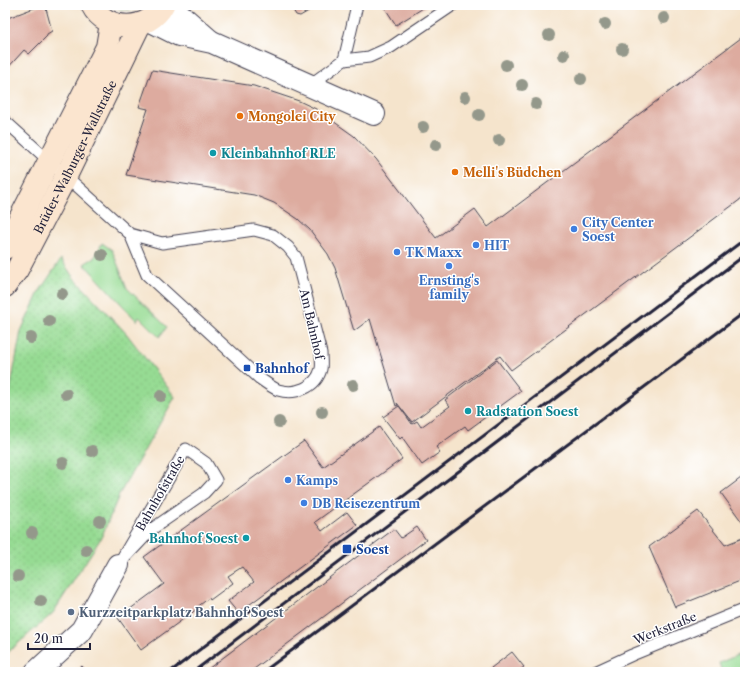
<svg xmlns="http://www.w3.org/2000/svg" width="750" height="677" font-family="'Libre Caslon Text',serif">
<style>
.green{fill:#96db93;stroke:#5c7e67}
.park{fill:url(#park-dots);stroke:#5c7e67}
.building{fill:#ddab9f}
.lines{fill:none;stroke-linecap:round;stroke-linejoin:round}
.lane-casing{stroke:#423f51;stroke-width:13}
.street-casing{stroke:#423f51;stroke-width:24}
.secondary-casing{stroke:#423f51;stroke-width:24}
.lane{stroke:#fff;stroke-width:11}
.street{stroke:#fff;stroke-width:22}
.secondary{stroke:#fbe5cf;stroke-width:22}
.rail{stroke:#22223b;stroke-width:3}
.tree{fill:#94988b}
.food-dot{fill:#e8710a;stroke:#fff;stroke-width:1.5}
.culture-dot{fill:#0f9aa8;stroke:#fff;stroke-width:1.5}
.shop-dot{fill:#3f7fe0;stroke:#fff;stroke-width:1.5}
.transit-dot{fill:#1a4fb4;stroke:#fff;stroke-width:1.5}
.service-dot{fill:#5c6f8a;stroke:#fff;stroke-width:1.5}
.labels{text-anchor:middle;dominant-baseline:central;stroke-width:3;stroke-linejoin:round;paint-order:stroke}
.food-label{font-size:12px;font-weight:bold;fill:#c56008;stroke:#fff;text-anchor:start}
.culture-label{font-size:12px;font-weight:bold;fill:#0d838f;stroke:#fff;text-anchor:start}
.street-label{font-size:12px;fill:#22223b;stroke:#fff}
.shop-label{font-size:12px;font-weight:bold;fill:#366cbe;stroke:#fff;text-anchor:start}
.transit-label{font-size:12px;font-weight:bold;fill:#164399;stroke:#fff;text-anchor:start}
.service-label{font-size:12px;font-weight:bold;fill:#4e5e75;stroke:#fff;text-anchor:start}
</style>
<defs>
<pattern id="park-dots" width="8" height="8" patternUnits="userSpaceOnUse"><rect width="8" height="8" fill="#96db93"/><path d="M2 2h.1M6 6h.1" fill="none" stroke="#81bc80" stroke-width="1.8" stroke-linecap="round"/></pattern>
</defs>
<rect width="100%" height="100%" fill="#fff"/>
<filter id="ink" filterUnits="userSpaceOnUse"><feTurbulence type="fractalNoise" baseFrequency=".025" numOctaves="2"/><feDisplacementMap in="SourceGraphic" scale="8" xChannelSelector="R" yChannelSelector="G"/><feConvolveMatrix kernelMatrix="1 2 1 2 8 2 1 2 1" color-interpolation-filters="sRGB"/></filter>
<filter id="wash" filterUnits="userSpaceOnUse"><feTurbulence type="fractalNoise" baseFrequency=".012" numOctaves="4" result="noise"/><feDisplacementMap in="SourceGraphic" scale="16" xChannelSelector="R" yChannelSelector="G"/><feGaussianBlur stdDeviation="0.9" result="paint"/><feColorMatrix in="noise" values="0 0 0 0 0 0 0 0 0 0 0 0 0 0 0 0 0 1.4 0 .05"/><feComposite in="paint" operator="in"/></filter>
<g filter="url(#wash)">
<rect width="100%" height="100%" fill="#f5e4cc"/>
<!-- green -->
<g class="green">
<path d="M113,5H143C133,11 123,12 113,5Z"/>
<polygon points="102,243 112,250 127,288 167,327 159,337 139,317 137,321 84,264 95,257"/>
<polygon points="745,652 745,668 731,672 722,672 719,663"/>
</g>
<!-- park -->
<polygon class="park" points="61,259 73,277 126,333 175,397 120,493 101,538 53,613 5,655 5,418 21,331 39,292"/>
<g id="blocks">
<!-- building -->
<g class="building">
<polygon points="42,5 45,5 52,31 47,34 47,36 29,54 24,50 5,71 5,19"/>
<polygon points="290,5 319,5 300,16 296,15"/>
<polygon points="383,5 428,5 396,25"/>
<polygon points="745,35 745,196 511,370 500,356 412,422 397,403 398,405 396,406 370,319 354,331 335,268 328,254 310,230 298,219 274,203 254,195 126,175 148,109 139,107 152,70 254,86 299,101 316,109 354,136 376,159 436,238 475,209 488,227"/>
<polygon points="497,360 521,391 468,430 465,426 436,447 440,452 422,465 402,437 400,439 383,417 399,406 412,424 417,421 421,427 450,406 445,400"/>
<polygon points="379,427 402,459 315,522 322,531 347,512 357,525 238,613 228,601 254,582 242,567 228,576 233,583 210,600 209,598 196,608 197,609 141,650 118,618 164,584 144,557 304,441 323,467"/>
<polygon points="745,475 745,520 742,522 721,493"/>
<polygon points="698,511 725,545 745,537 745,579 675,607 649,547"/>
<polygon points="417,527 426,540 250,672 204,672 394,529 401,538"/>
<polygon points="512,652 524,667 517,672 494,672 491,668"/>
<polygon points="82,666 87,672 75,672"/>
</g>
</g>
</g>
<g filter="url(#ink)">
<use href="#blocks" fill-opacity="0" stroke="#423f51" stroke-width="1"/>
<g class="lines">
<!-- lane casing -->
<g class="lane-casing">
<g id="lane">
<polyline points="344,60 369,57 391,47 453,5"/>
<polyline points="310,85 344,60 357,5"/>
<path d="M5,121L130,234L147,275L259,378C265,382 271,387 278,390C295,395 316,388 321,369C322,365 321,358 321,353L296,257L288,247L273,235L254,230L162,243L130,234"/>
<polygon points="186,449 206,463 216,480 204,493 152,529 118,565"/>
<polyline points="595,672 632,655 745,609"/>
</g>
</g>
<!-- street casing -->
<g class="street-casing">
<g id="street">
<polyline points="169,5 209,40"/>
<polyline points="149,20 179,35 212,42 374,114"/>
<polyline points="36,672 82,630 118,565"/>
</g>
</g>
<!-- secondary casing -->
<g class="secondary-casing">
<g id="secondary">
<path d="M92,5C106,33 149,32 163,5"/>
<polyline points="5,248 107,47 111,23"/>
<path id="s1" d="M5,286L17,270L66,176L140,24"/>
</g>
</g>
<!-- lane -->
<use href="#lane" class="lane"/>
<!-- street -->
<use href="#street" class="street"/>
<!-- secondary -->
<use href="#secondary" class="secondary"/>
<!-- rail -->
<g class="rail">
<polyline points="170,672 745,239"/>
<polyline points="193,672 745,255"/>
<polyline points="263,672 745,312"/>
</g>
</g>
<!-- trees -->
<g class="tree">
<circle cx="664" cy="18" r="6"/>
<circle cx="605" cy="24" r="6"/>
<circle cx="549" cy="35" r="6"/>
<circle cx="622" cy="49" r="6"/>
<circle cx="564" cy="55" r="6"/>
<circle cx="506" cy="65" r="6"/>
<circle cx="581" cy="79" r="6"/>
<circle cx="522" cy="85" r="6"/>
<circle cx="465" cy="97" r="6"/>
<circle cx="536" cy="104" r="6"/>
<circle cx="479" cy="115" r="6"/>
<circle cx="423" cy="127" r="6"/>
<circle cx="499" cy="140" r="6"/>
<circle cx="436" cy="145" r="6"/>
<circle cx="102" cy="255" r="6"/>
<circle cx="62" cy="294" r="6"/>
<circle cx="49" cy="321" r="6"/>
<circle cx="31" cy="338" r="6"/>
<circle cx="353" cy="385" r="6"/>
<circle cx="66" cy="394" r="6"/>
<circle cx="161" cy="396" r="6"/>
<circle cx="322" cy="412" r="6"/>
<circle cx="279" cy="422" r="6"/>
<circle cx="92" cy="451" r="6"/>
<circle cx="63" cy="463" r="6"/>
<circle cx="100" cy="521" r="6"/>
<circle cx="32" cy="533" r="6"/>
<circle cx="86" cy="550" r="6"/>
<circle cx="18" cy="576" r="6"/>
<circle cx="41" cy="601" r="6"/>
</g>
</g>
<!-- markers -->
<g class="food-dot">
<circle cx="240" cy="116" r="4"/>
<circle cx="455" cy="172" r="4"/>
</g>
<g class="culture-dot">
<circle cx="213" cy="153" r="4"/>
<circle cx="468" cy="411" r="4"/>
<circle cx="246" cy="538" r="4"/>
</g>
<g class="shop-dot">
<circle cx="574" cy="229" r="4"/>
<circle cx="476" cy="245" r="4"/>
<circle cx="397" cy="252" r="4"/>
<circle cx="449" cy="266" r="4"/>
<circle cx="288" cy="480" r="4"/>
<circle cx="304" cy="503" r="4"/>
</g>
<g class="transit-dot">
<rect x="243" y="364" width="8" height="8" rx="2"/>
<rect x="342" y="544" width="10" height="10" rx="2"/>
</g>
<circle class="service-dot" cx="71" cy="612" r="4"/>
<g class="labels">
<!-- food labels -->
<g class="food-label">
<text x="248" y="116">Mongolei City</text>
<text x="463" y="172">Melli's Büdchen</text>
</g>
<!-- culture labels -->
<g class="culture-label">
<text x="221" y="153">Kleinbahnhof RLE</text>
<text x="476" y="411">Radstation Soest</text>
<text x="238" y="538" text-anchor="end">Bahnhof Soest</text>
</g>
<!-- street labels -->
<g class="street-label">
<text stroke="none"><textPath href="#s1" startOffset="147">Brüder-Walburger-Wallstraße</textPath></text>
<text transform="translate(312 324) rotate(77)">Am Bahnhof</text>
<text transform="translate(160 493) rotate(-60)">Bahnhofstraße</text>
<text transform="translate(665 628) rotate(-22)">Werkstraße</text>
</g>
<!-- shop labels -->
<g class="shop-label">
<text x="582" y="222">City Center<tspan x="582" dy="14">Soest</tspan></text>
<text x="484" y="245">HIT</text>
<text x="405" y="252">TK Maxx</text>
<text x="449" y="280" text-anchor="middle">Ernsting's<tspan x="449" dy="14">family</tspan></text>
<text x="296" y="480">Kamps</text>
<text x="312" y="503">DB Reisezentrum</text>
</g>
<!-- transit labels -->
<g class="transit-label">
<text x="255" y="368">Bahnhof</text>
<text x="356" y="549">Soest</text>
</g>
<!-- service labels -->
<g class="service-label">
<text x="79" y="612">Kurzzeitparkplatz Bahnhof Soest</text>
</g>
</g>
<!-- margin -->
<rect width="750" height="677" fill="none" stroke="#fff" stroke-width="20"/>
<!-- scale -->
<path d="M28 643v6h62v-6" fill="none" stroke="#22223b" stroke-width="2"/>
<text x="34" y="643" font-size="12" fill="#22223b" stroke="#ffffff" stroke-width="3" paint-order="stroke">20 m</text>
</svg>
